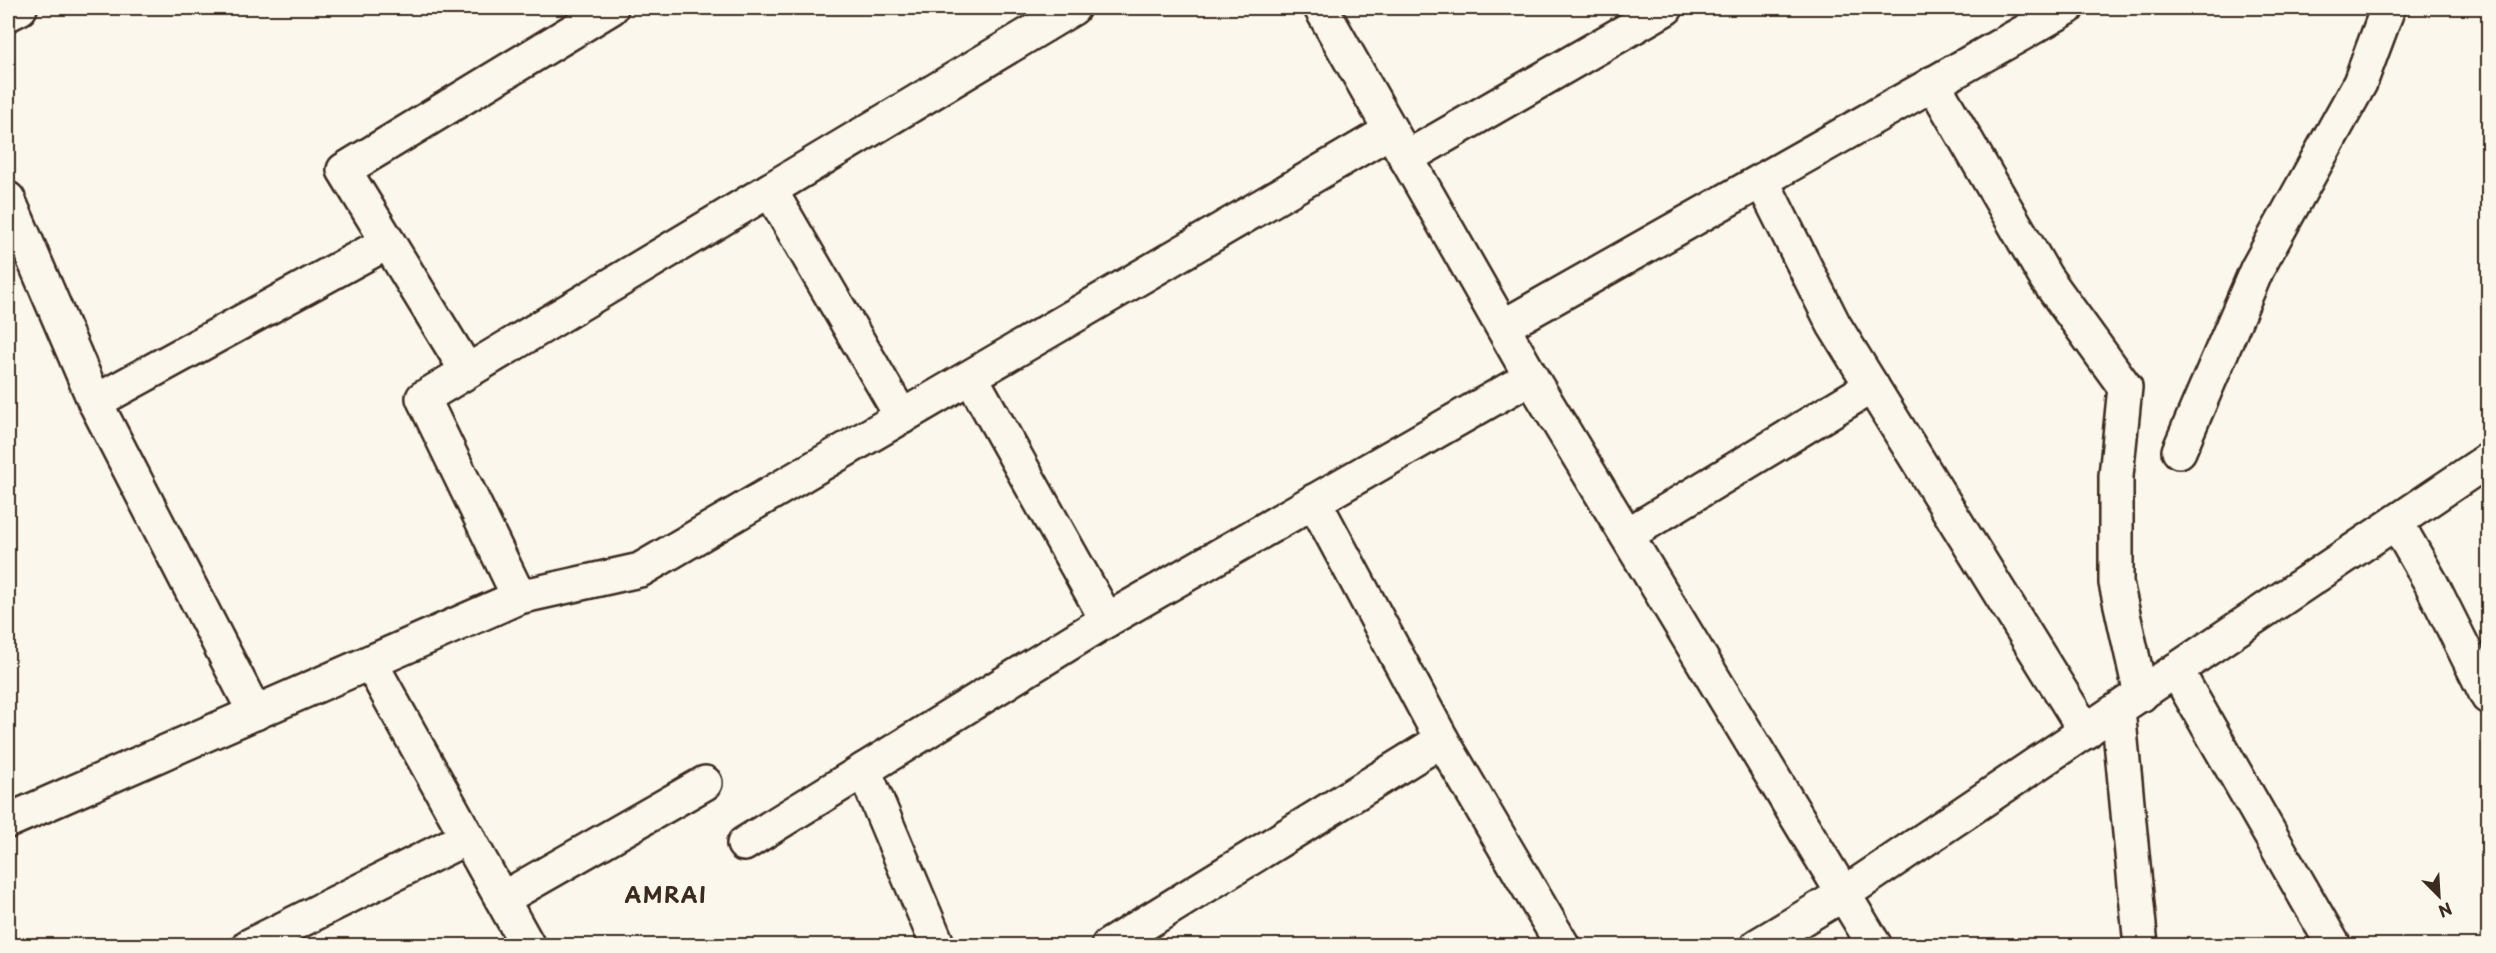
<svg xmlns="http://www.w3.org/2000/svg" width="2496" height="953" font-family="'Playpen Sans',sans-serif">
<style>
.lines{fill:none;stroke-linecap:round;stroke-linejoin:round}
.street-casing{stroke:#3b2a1e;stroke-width:38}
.secondary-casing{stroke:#3b2a1e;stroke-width:38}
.street{stroke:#fbf7ec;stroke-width:33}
.secondary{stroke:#fbf7ec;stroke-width:33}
.labels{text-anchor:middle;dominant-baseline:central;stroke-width:4.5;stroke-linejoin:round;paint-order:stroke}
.district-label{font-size:21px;font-weight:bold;letter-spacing:1.5px;fill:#3b2a1e;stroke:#fbf7ec}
</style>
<rect width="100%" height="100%" fill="#fbf7ec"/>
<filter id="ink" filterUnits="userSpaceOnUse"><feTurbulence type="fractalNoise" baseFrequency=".0167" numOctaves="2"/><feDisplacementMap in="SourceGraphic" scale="12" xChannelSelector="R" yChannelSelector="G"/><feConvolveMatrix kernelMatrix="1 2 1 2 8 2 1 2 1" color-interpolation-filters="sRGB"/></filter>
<g filter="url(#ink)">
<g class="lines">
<!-- street casing -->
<g class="street-casing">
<g id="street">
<polyline points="1073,8 423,398 519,597 640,570 1390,131"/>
<polyline points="1321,8 1531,377 1875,946"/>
<polyline points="1933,83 2046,278 2125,387 2116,476 2116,583 2141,695"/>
<polyline points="1406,158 1666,8"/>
<polyline points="1762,181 1834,325 2086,732"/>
<polyline points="770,190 902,417"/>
<polyline points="8,199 95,402 255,713"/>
<polyline points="1504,326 2067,8"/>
<polyline points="467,371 344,170 611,8"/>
<polyline points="971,377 1107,620 1531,377"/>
<polyline points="95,402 388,242"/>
<polyline points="2179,451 2257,269 2360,83 2388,8"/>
<polyline points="1314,501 1442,740 1563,946"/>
<polyline points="2396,522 2431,583 2488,697"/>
<polyline points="1627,535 1872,386"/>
<polyline points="370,662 528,946"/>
<polyline points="2176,670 2334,946"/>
<polyline points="2118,710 2141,946"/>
<polyline points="864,770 938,946"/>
<polyline points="8,821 519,597"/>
<polyline points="744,844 1107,620"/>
<polyline points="502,899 705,783"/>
<polyline points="249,946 468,837"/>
<polyline points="1108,946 1442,740"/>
<polyline points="1757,946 1845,893 2488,460"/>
</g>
</g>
<!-- secondary casing -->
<g class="secondary-casing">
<polyline id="secondary" points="8,14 20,8"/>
</g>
<!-- street -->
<use href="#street" class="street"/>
<!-- secondary -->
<use href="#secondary" class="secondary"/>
</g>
</g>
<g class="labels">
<!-- district labels -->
<g class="district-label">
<text x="666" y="894">AMRAI</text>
</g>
</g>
<!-- margin -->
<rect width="2496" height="953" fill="none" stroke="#fbf7ec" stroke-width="30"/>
<rect x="15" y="15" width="2466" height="923" fill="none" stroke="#3b2a1e" stroke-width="2" filter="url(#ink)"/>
<!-- north arrow -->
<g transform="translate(2439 896) rotate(156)" stroke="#fbf7ec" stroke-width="4.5" paint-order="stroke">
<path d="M0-4.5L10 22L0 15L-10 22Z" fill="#3b2a1e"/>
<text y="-9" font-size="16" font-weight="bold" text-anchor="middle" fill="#3b2a1e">N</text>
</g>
</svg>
